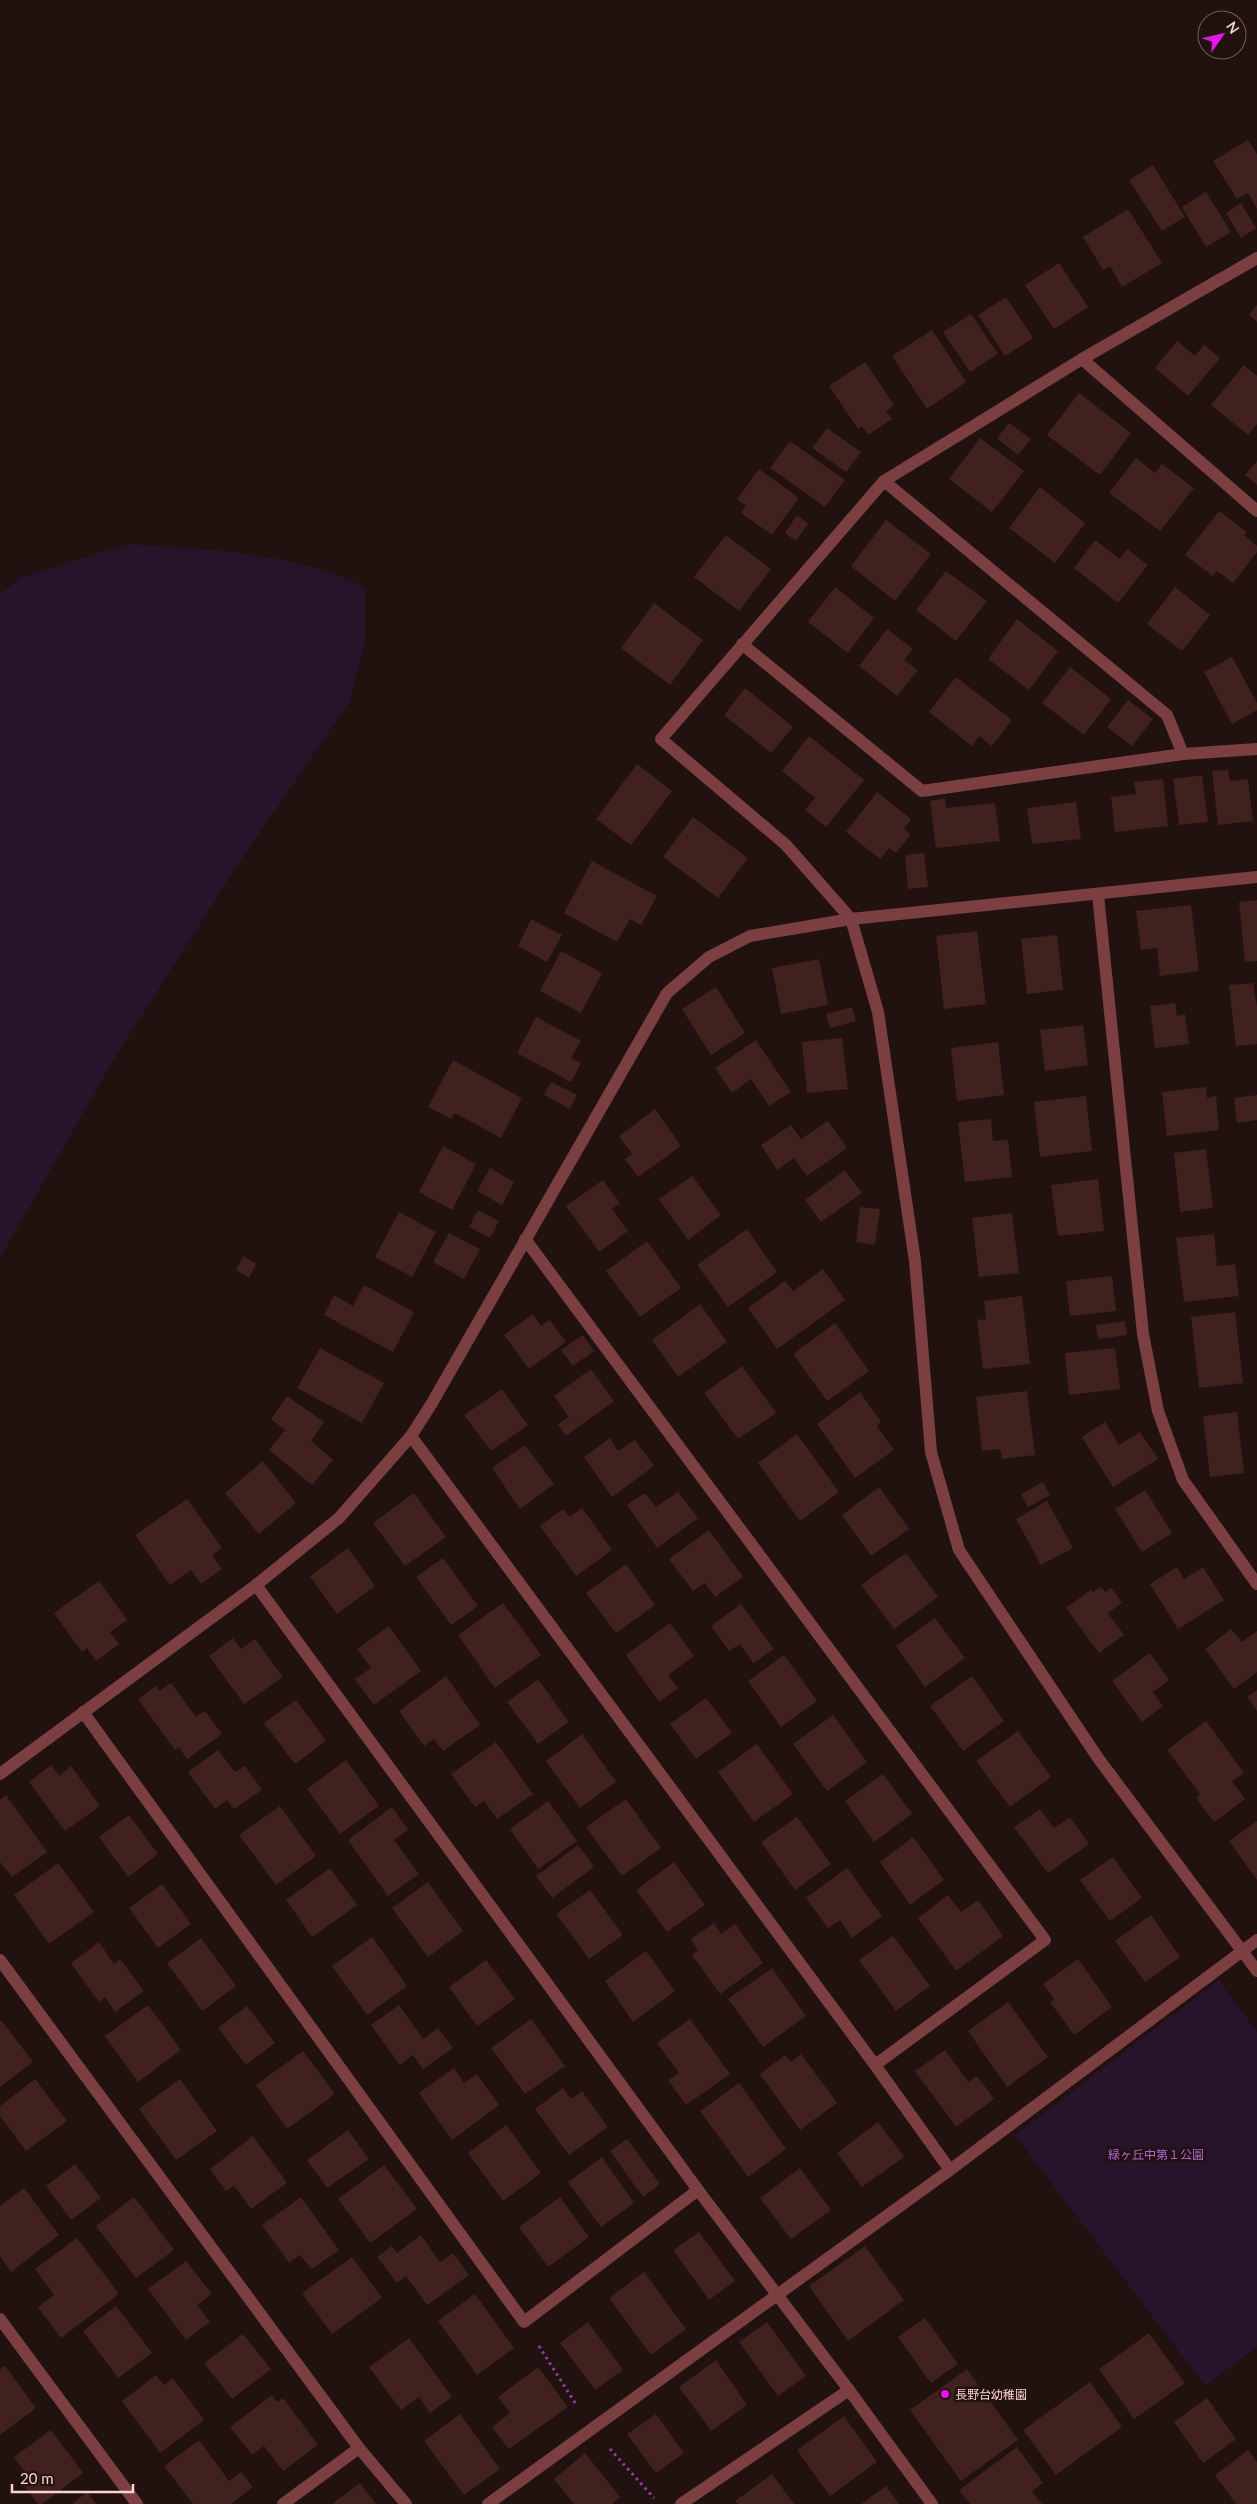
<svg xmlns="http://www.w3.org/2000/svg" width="1257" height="2504" font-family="Lato,'Noto Sans JP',sans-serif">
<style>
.green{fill:#27132a}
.building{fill:#40211d}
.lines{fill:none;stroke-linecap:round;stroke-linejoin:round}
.path{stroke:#9739a9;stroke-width:3;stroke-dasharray:2.5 4;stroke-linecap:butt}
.minor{stroke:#7b3f42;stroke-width:12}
.poi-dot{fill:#e515e4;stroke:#21110f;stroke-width:2}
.labels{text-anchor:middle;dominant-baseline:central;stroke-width:5;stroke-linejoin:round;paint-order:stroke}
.park-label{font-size:12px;fill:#ae66d4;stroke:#21110f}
.poi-label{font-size:12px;fill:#fbd4d3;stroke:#21110f;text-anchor:start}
</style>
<rect width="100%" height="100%" fill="#21110f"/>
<!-- green -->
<g class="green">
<path d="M128,544C208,550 292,551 365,587V642L350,701L235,869L113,1061L0,1258V594L22,577Z"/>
<polygon points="1219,1980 1257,2032 1257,2347 1205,2386 1015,2135"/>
</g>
<!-- building -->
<g class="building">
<polygon points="1248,140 1257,154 1257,209 1248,193 1237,199 1213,161"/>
<polygon points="1153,165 1185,217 1162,231 1129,180"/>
<polygon points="1206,192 1231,232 1206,247 1182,207"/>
<polygon points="1241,203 1256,228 1241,238 1226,213"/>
<polygon points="1128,209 1162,263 1122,287 1110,266 1103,270 1083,237"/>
<polygon points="1059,263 1088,307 1054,329 1025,285"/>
<polygon points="1006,297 1033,338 1005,356 978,315"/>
<polygon points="1257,305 1257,322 1249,315"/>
<polygon points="971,314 998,354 970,372 943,332"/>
<polygon points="932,330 966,382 927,409 892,356"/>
<polygon points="1177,341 1195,356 1204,345 1220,358 1188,396 1155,368"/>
<polygon points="865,362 894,405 886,411 892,419 868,435 862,426 858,429 829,386"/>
<polygon points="1244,365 1257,376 1257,424 1248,435 1211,405"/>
<polygon points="1079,393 1131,433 1100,475 1047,435"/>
<polygon points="1009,423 1031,439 1018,455 997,438"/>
<polygon points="827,428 861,452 846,472 812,448"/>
<polygon points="980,438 1024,471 992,512 949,479"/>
<polygon points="790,441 845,480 825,507 770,468"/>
<polygon points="1136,458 1155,473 1162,464 1194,488 1160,531 1109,493"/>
<polygon points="1257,461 1257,485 1245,475"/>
<polygon points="759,469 799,498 772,535 741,513 746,506 737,499"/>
<polygon points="1040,487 1085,523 1055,563 1009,528"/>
<polygon points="1219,511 1247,532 1244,535 1257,546 1257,552 1233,583 1217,571 1213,576 1185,555"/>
<polygon points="797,515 808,524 796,541 785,533"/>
<polygon points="886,520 931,554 895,601 851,566"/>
<polygon points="726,535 771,569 739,611 694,577"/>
<polygon points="1095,540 1120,559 1127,549 1148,565 1118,603 1074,568"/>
<polygon points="946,571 987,601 956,641 916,610"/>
<polygon points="835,587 874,618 848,653 808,622"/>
<polygon points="1175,587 1210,615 1182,651 1147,624"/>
<polygon points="654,603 703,640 670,685 621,648"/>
<polygon points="1017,619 1058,651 1029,690 988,659"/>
<polygon points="887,629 913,649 904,660 918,670 897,696 859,666"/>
<polygon points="1232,657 1257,703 1257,710 1232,724 1204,672"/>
<polygon points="1070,667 1111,699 1084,735 1042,703"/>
<polygon points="956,677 1012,720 992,746 979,736 972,746 929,712"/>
<polygon points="745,688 793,727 771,753 724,715"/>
<polygon points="1128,700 1153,719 1132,746 1107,727"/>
<polygon points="809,736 864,780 826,827 805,810 815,798 782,771"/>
<polygon points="637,764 672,791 631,845 596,819"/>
<polygon points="1228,770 1230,781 1248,779 1253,821 1218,825 1212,771"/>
<polygon points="1202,775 1208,822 1179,825 1173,779"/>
<polygon points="1163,779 1168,826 1115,832 1111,797 1136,794 1134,782"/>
<polygon points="877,792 911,819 904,829 911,834 896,853 889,848 880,859 846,832"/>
<polygon points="945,798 946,808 995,803 1000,841 936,848 930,801"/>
<polygon points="1076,802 1081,839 1032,844 1027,808"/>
<polygon points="693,817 748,858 718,898 663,857"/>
<polygon points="924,853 928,887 908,889 905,855"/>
<polygon points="592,861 657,896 641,925 630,919 617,942 564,913"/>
<polygon points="1257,900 1257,961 1245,962 1239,902"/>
<polygon points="1191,905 1199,971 1160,976 1157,948 1141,950 1136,911"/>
<polygon points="531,919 562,935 547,962 518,946"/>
<polygon points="977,931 986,1004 944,1009 936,936"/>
<polygon points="1057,935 1063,990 1027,994 1021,939"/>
<polygon points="561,951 602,973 581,1013 540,991"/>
<polygon points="819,959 828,1005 781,1014 772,968"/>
<polygon points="1253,983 1257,1006 1257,1044 1236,1046 1229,985"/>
<polygon points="716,987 745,1033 711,1055 682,1009"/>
<polygon points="1175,1003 1177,1016 1185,1014 1189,1044 1155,1048 1150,1006"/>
<polygon points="852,1007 856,1021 830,1028 826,1014"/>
<polygon points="536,1017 581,1041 571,1058 581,1063 571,1082 517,1053"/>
<polygon points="1083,1025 1088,1065 1045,1071 1040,1030"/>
<polygon points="842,1038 848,1089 807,1093 802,1042"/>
<polygon points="756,1040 791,1092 769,1106 751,1079 732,1093 715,1068"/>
<polygon points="998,1042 1004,1095 957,1101 951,1048"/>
<polygon points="453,1060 522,1098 501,1138 455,1113 451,1119 428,1107"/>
<polygon points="551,1082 577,1095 570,1109 544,1095"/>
<polygon points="1206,1087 1207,1098 1216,1096 1219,1130 1167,1136 1162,1092"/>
<polygon points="1257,1095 1257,1120 1237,1123 1234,1098"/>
<polygon points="1086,1096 1092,1151 1040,1157 1034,1102"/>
<polygon points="655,1109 681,1146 638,1177 625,1159 632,1154 619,1136"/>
<polygon points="991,1119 993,1141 1008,1140 1012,1177 965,1182 958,1122"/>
<polygon points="828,1121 847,1148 807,1176 794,1158 777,1170 761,1145 791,1125 801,1139"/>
<polygon points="443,1146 476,1164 452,1210 419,1192"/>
<polygon points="1206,1149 1213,1208 1180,1212 1174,1153"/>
<polygon points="490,1168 514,1182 502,1205 477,1191"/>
<polygon points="845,1170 862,1193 821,1222 805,1200"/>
<polygon points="692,1176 721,1215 688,1240 659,1199"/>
<polygon points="1098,1179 1104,1231 1058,1236 1051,1185"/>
<polygon points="603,1180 620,1203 612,1209 628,1231 599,1252 566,1206"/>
<polygon points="860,1207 880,1209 875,1245 856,1242"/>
<polygon points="478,1210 499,1221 490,1238 469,1227"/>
<polygon points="399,1212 436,1232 412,1277 375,1257"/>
<polygon points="1012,1213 1019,1273 979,1277 972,1218"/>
<polygon points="747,1229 777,1272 728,1307 697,1265"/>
<polygon points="449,1233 480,1249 464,1279 433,1262"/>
<polygon points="1214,1234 1217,1266 1235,1264 1239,1296 1184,1302 1176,1238"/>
<polygon points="647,1241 681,1288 640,1317 606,1271"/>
<polygon points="243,1256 256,1264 249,1278 236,1270"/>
<polygon points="823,1269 845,1300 777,1349 748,1308 785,1281 793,1291"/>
<polygon points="1112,1276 1116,1311 1070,1316 1066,1281"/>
<polygon points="364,1285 414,1312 393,1352 324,1315 334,1295 353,1306"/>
<polygon points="1022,1296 1030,1364 983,1369 977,1320 986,1319 984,1301"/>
<polygon points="700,1304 727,1342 678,1377 652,1340"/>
<polygon points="1235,1312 1243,1383 1199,1388 1191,1317"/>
<polygon points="533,1314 541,1326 550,1320 566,1342 529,1369 504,1335"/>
<polygon points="1125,1321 1127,1335 1098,1339 1096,1325"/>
<polygon points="835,1323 869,1371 827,1401 793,1354"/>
<polygon points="583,1335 594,1351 573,1366 561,1350"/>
<polygon points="320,1348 384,1383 362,1423 297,1388"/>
<polygon points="1115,1348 1120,1389 1069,1395 1065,1353"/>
<polygon points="742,1366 776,1413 738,1439 704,1393"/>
<polygon points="591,1369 614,1401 566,1436 558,1424 569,1417 554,1396"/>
<polygon points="502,1389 528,1425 491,1451 464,1415"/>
<polygon points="1027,1391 1035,1455 1002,1459 1000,1449 982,1451 976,1397"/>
<polygon points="860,1392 881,1422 877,1426 894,1450 855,1478 817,1424"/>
<polygon points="287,1396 324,1422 311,1441 333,1460 312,1485 269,1450 285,1430 271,1419"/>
<polygon points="1237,1412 1244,1473 1210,1477 1203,1416"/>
<polygon points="1105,1422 1119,1445 1140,1432 1158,1459 1113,1487 1082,1437"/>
<polygon points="797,1434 839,1492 800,1521 758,1463"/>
<polygon points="610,1438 618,1451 635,1440 654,1466 612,1497 584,1457"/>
<polygon points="525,1445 554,1484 520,1509 492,1468"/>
<polygon points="263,1461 296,1503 259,1534 225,1493"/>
<polygon points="1043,1482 1050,1495 1028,1507 1021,1494"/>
<polygon points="879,1487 909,1529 871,1556 842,1515"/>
<polygon points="1145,1490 1172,1533 1142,1552 1115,1509"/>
<polygon points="678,1492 698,1518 657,1548 627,1505 645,1493 656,1507"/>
<polygon points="414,1493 446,1537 405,1566 373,1523"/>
<polygon points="187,1499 222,1548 212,1555 222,1569 201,1584 191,1570 170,1585 135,1535"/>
<polygon points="1047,1501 1073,1548 1041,1565 1016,1519"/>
<polygon points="582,1508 612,1550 576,1576 540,1526 563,1509 570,1517"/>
<polygon points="709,1530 743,1577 715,1597 705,1583 693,1591 669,1559"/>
<polygon points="348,1548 375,1586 337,1614 310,1576"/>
<polygon points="906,1553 938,1597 894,1629 861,1585"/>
<polygon points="443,1558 478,1606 451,1625 416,1577"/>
<polygon points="626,1564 655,1605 616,1633 586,1593"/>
<polygon points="1177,1567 1184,1579 1203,1567 1224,1600 1178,1629 1150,1584"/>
<polygon points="99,1581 127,1620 110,1632 119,1644 96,1661 87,1648 82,1652 54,1613"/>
<polygon points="1101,1587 1105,1592 1111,1588 1122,1603 1108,1613 1124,1635 1099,1653 1066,1608 1091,1590 1093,1592"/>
<polygon points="503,1603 541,1655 495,1688 458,1635"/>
<polygon points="741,1604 774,1649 753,1663 740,1644 729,1651 711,1626"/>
<polygon points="935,1618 965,1658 925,1687 896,1646"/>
<polygon points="670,1623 694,1656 668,1675 678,1688 659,1702 626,1655"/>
<polygon points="389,1626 421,1671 374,1705 355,1679 371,1668 357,1649"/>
<polygon points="1231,1629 1242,1642 1257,1631 1257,1672 1234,1689 1205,1649"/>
<polygon points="233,1638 241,1649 255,1639 283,1677 244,1704 209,1656"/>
<polygon points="1150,1653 1169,1680 1153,1692 1163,1706 1142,1722 1112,1681"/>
<polygon points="784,1655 817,1701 781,1727 748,1681"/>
<polygon points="446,1676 480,1725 443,1751 434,1739 424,1746 399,1711"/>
<polygon points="972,1676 1004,1721 963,1751 930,1706"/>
<polygon points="538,1679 569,1722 538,1744 507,1702"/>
<polygon points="171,1683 196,1717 205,1711 222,1734 187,1759 179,1747 175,1750 138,1699 156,1686 159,1691"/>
<polygon points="1257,1690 1257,1711 1247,1697"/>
<polygon points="706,1698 732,1733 696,1759 670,1724"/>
<polygon points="296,1700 326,1741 295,1764 264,1723"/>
<polygon points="833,1715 867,1762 827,1791 793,1744"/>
<polygon points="1206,1721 1244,1773 1232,1781 1245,1799 1214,1822 1196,1798 1200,1794 1167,1750"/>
<polygon points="1018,1731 1051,1777 1010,1807 976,1761"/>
<polygon points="582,1734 616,1782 580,1808 546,1761"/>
<polygon points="496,1742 533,1794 497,1819 484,1801 475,1807 451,1774"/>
<polygon points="757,1744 793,1794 754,1822 718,1772"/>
<polygon points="218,1750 235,1772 245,1766 262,1790 234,1809 227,1800 215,1809 188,1772"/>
<polygon points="346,1760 379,1806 340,1834 307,1789"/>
<polygon points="51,1765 59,1776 71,1766 100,1806 65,1831 29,1782"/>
<polygon points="883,1774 912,1814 874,1842 845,1801"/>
<polygon points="6,1795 47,1852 12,1877 0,1862 0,1800"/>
<polygon points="626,1799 661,1848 622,1876 586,1827"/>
<polygon points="548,1801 577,1841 538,1869 510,1829"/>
<polygon points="280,1806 316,1856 276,1885 239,1835"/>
<polygon points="392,1807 408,1830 394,1840 419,1874 388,1896 348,1840"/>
<polygon points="1040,1809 1054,1828 1070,1817 1089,1844 1048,1873 1014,1827"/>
<polygon points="129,1815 158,1854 128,1877 99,1837"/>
<polygon points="797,1817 831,1864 795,1890 761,1842"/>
<polygon points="1257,1821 1257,1880 1229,1841"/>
<polygon points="913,1837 944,1880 910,1905 880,1862"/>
<polygon points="578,1845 594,1867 552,1898 536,1876"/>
<polygon points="1113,1857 1142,1898 1110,1921 1080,1880"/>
<polygon points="674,1862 705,1905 667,1932 636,1890"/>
<polygon points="58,1863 94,1912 49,1944 14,1895"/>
<polygon points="330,1868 357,1905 312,1937 286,1900"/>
<polygon points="847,1868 882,1916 852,1938 840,1920 828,1928 806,1898"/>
<polygon points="428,1882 463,1931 428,1957 392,1908"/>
<polygon points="162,1884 191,1924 158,1948 129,1908"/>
<polygon points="590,1890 623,1935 589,1959 556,1914"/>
<polygon points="948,1895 961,1912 978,1900 1003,1936 956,1971 918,1918"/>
<polygon points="1151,1915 1180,1957 1145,1982 1115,1941"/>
<polygon points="714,1923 721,1934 735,1924 763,1963 720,1994 692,1955 698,1950 691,1939"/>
<polygon points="893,1936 930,1986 896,2011 859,1960"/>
<polygon points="372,1937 407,1986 367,2015 332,1966"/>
<polygon points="201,1938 236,1986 202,2011 167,1963"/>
<polygon points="99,1942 114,1964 120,1959 144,1991 115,2012 105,1997 99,2002 71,1963"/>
<polygon points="646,1951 675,1991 633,2022 605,1981"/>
<polygon points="1078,1959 1112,2007 1074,2035 1050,2002 1054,1999 1043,1984"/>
<polygon points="486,1960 515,1999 477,2026 449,1987"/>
<polygon points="772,1968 806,2016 763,2047 728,1999"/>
<polygon points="1008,2002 1048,2057 1007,2087 968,2031"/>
<polygon points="148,2005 181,2050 138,2082 105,2036"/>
<polygon points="399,2005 423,2039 438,2028 453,2048 423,2069 413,2055 400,2065 371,2025"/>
<polygon points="247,2006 275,2043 246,2065 218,2028"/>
<polygon points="531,2019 565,2066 525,2094 491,2048"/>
<polygon points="690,2019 730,2074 686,2105 668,2080 679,2073 657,2043"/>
<polygon points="1,2020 33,2062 0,2087 0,2021"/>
<polygon points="945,2050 968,2082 977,2076 994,2099 956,2127 915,2071"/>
<polygon points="303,2051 335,2094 287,2129 256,2085"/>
<polygon points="801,2054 837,2103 800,2130 760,2074 785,2055 791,2062"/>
<polygon points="454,2068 464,2083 477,2074 499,2105 452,2140 419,2093"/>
<polygon points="35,2079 67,2121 26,2151 0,2116 0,2106"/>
<polygon points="180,2079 217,2131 176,2160 139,2109"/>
<polygon points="739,2083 786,2149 748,2177 700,2111"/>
<polygon points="563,2088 571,2099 582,2091 608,2127 569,2155 535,2109"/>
<polygon points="878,2122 904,2157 862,2187 837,2153"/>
<polygon points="506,2125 541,2173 503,2201 468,2153"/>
<polygon points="348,2130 369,2159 327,2188 307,2160"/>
<polygon points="253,2136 287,2183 251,2209 234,2186 226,2191 210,2169"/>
<polygon points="627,2139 660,2184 643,2197 610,2151"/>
<polygon points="602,2157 634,2203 601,2227 568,2182"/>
<polygon points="75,2164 101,2198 71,2220 46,2186"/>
<polygon points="384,2165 417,2209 370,2243 338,2199"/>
<polygon points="800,2168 831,2210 791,2239 760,2198"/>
<polygon points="24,2188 59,2235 11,2272 0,2256 0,2206"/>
<polygon points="134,2197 174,2250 136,2278 96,2226"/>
<polygon points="301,2197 339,2250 312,2269 300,2255 289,2263 262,2225"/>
<polygon points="560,2197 589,2237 548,2267 519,2227"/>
<polygon points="699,2232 735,2281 709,2300 673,2250"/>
<polygon points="421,2235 440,2262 453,2253 469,2275 427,2305 406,2276 397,2283 377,2257 392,2246 397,2253"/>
<polygon points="77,2238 119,2294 61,2338 38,2307 54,2295 35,2269"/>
<polygon points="865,2246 904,2300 848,2341 809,2286"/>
<polygon points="352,2257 382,2298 332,2334 302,2293"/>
<polygon points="186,2261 212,2294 197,2305 210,2322 186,2340 148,2289"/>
<polygon points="644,2272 686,2329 651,2355 609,2298"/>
<polygon points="475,2294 514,2348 477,2375 438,2321"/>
<polygon points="116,2306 152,2353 118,2378 83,2331"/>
<polygon points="925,2318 958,2364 931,2383 898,2337"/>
<polygon points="588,2322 623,2370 595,2390 560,2343"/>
<polygon points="767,2322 806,2376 778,2396 739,2342"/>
<polygon points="1149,2333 1185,2383 1134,2419 1099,2369"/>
<polygon points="243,2334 271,2369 232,2399 204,2363"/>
<polygon points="409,2338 452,2397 430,2413 419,2397 401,2410 369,2367"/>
<polygon points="716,2360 747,2405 711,2431 679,2387"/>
<polygon points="5,2366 36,2408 0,2435 0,2369"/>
<polygon points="538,2367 568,2407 509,2449 492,2427 510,2413 498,2397"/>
<polygon points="967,2369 1018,2440 961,2481 910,2410"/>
<polygon points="156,2375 164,2385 173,2378 204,2420 160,2453 122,2401"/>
<polygon points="1090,2382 1122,2427 1056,2475 1023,2430"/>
<polygon points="272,2395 277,2402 283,2398 318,2445 283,2471 264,2446 252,2455 230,2427"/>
<polygon points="1207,2398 1236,2439 1203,2463 1174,2422"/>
<polygon points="460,2414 500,2469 464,2495 424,2441"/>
<polygon points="656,2414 684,2453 656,2473 627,2434"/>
<polygon points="844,2416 877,2462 830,2496 797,2450"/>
<polygon points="51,2430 83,2473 42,2504 38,2504 23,2484 30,2479 14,2457"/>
<polygon points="199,2440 229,2481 241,2472 253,2487 231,2504 193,2504 164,2466"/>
<polygon points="1017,2447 1043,2483 1032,2491 1042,2504 970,2504 959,2490"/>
<polygon points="1248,2450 1257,2462 1257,2504 1236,2504 1215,2475"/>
<polygon points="585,2453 620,2497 612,2504 574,2504 554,2479"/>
<polygon points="772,2474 794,2504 738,2504 735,2501"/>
<polygon points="360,2483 376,2504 332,2504"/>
<polygon points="886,2486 899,2504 861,2504"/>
<polygon points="87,2492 96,2504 72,2504"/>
</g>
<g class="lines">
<!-- path -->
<g class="path">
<polyline points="539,2346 577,2406"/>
<polyline points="610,2449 654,2498"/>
</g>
<!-- minor -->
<g class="minor">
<polyline points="1257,258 1082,359 884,481 661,739 786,845 851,919 878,1012 915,1261 931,1452 959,1550 1098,1758 1257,1971"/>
<polyline points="1082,359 1257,511"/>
<polyline points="742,644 922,791 1183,754 1167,715 884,481"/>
<polyline points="1183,754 1257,749"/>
<polyline points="1098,895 1143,1334 1158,1411 1183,1480 1257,1584"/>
<polyline points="411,1436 875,2065 1045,1940 525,1239"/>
<polyline points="83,1712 524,2322 698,2190 256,1585"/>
<polyline points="0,1774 256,1585 339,1518 411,1436 432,1403 667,993 709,957 750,936 851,919 1257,877"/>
<polyline points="0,1960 359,2448 406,2504"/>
<polyline points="875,2065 950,2170"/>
<polyline points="698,2190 849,2390"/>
<polyline points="0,2319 137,2504"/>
<polyline points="283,2504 359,2448"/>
<polyline points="488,2504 950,2170 1257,1940"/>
<polyline points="681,2504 849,2390 932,2504"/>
</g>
</g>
<!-- markers -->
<circle class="poi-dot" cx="945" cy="2394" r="5"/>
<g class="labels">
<!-- park labels -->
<g class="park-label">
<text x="1156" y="2154">緑ヶ丘中第１公園</text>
</g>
<!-- poi labels -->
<g class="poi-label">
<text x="955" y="2394">長野台幼稚園</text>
</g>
</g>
<!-- north arrow -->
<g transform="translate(1222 35) rotate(56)"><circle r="24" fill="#21110f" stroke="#785f5d"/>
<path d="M0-4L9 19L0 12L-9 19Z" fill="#e515e4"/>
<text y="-8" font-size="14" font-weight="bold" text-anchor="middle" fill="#fbd4d3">N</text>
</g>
<!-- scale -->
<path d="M12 2484v8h121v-8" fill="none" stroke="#fbd4d3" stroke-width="2.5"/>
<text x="20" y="2484" font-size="15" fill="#fbd4d3" stroke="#21110f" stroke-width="4" paint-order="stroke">20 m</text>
</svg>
